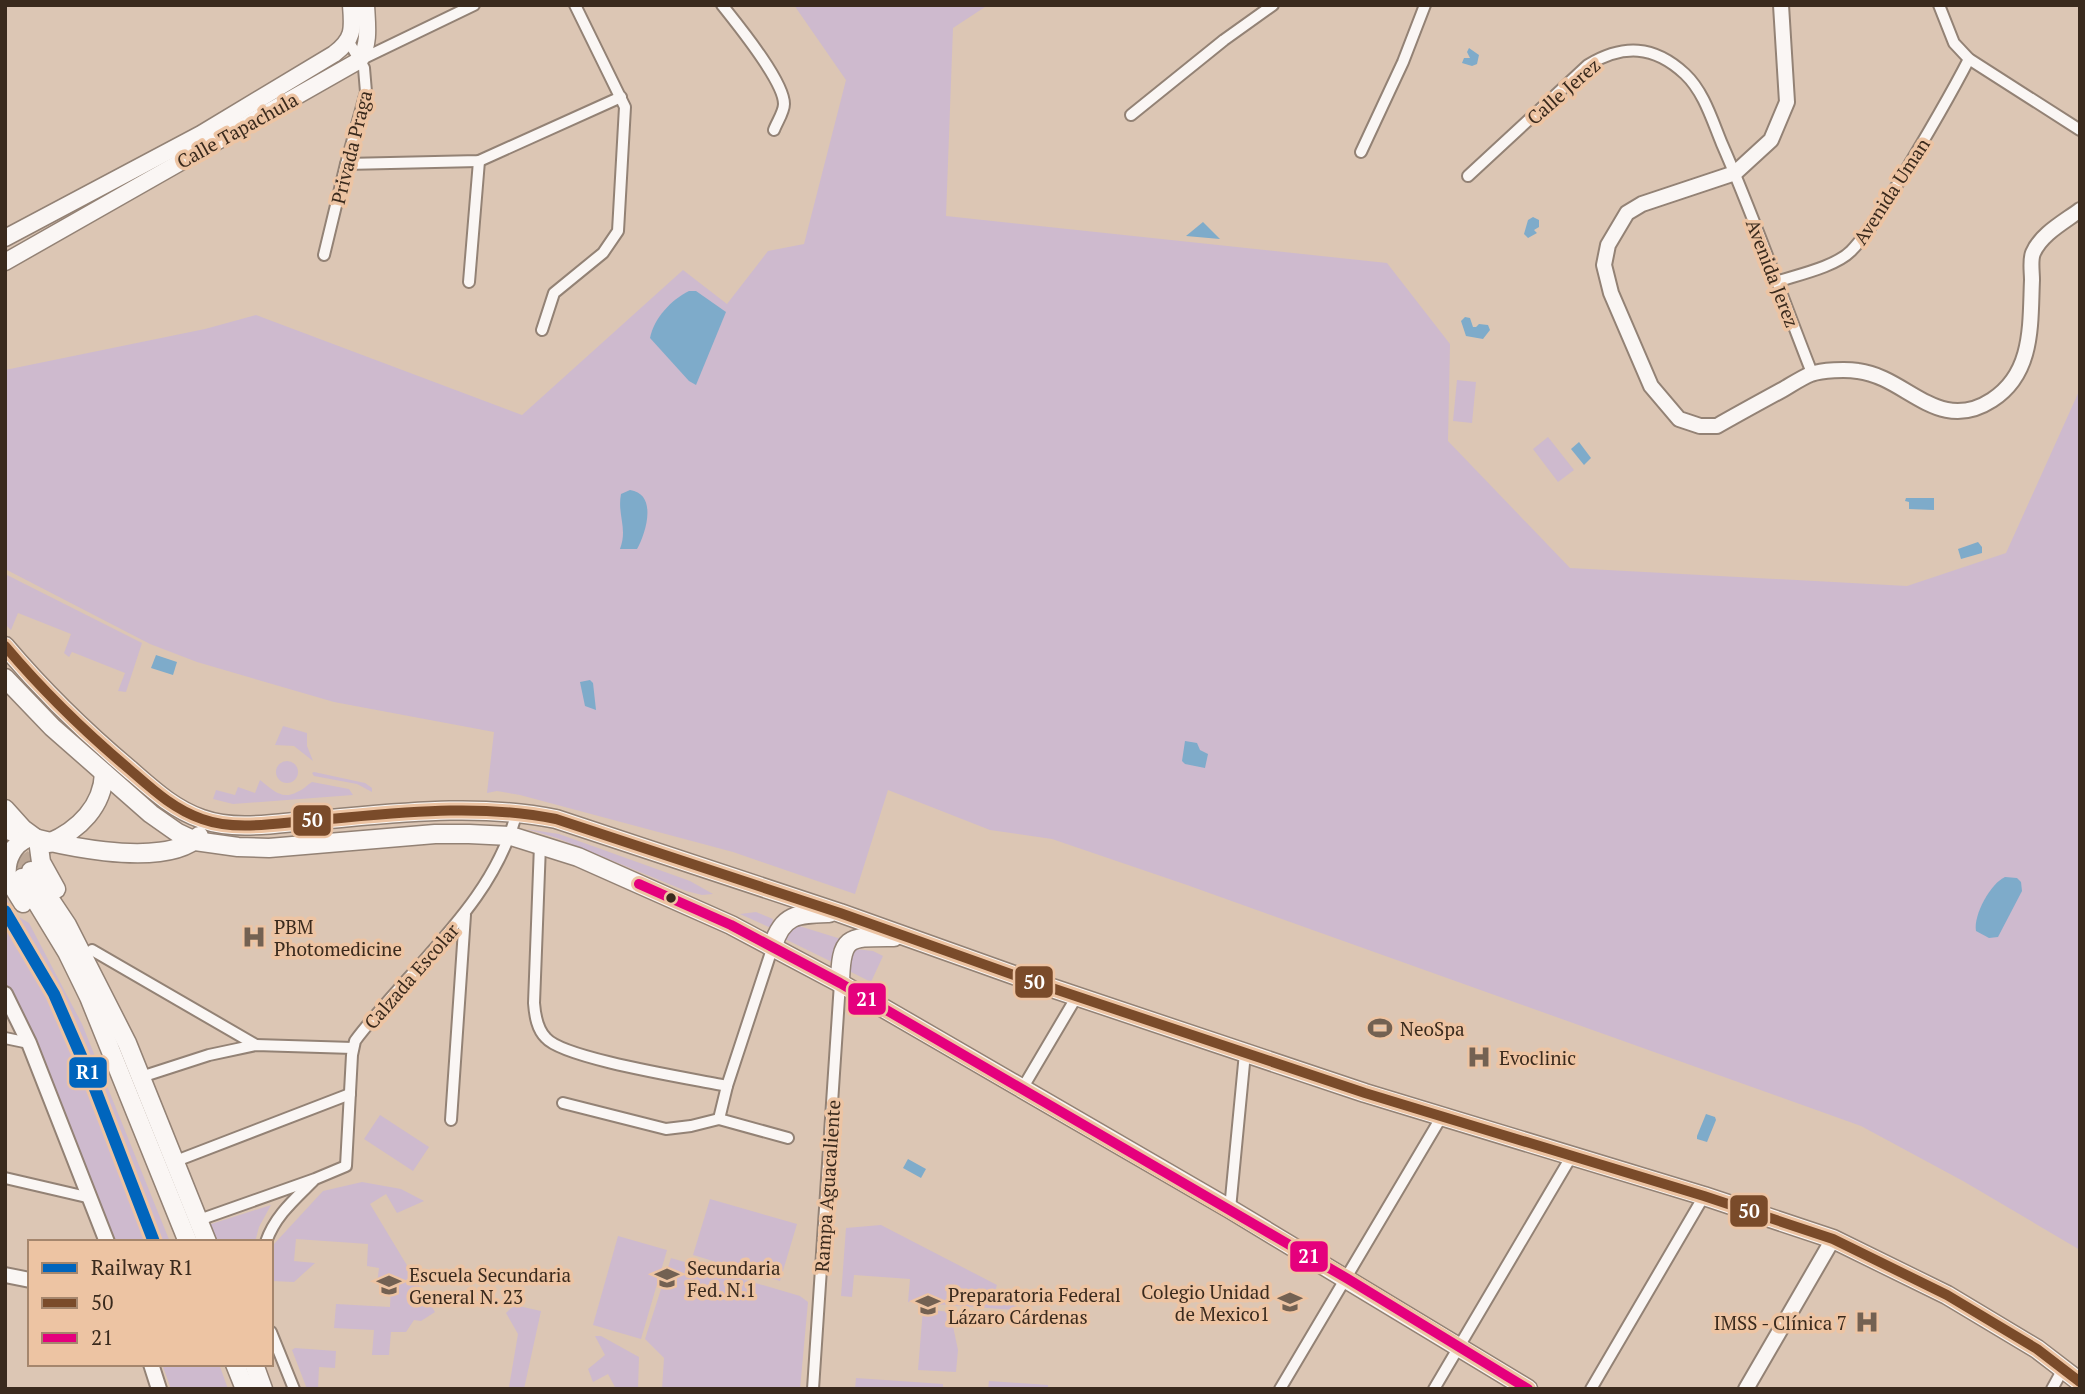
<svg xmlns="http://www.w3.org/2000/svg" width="2085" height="1394" font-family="'PT Serif',serif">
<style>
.green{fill:#cebace}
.water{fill:#7eabca}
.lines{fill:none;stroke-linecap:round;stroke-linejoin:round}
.primary-tunnel{stroke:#bca796;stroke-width:18;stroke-dasharray:18 9;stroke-linecap:butt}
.minor-casing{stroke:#938275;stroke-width:14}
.tertiary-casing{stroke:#938275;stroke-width:18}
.secondary-casing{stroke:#938275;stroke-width:19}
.primary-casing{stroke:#938275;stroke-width:21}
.minor{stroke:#faf6f4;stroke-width:10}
.tertiary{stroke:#faf6f4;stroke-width:14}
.secondary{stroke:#faf6f4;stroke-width:16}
.primary{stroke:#faf6f4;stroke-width:18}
.bus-1-casing{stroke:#edc4a3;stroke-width:16}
.bus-2-casing{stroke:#edc4a3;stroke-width:16}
.bus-1{stroke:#7a4b2a;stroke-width:10}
.bus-2{stroke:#e5007d;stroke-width:10}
.rail-1-casing{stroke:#edc4a3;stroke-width:18}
.rail-1{stroke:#0065bd;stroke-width:12}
.bus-dot{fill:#3a2a1d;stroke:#edc4a3;stroke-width:2.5}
.labels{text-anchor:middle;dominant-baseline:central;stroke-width:7;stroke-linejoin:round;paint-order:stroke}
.street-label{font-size:19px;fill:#3a2a1d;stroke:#edc4a3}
.poi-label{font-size:19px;fill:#3a2a1d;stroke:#edc4a3;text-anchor:start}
.line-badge{stroke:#edc4a3;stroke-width:2.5}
.badge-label{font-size:19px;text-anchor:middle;font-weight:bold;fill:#fff}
</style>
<rect width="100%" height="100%" fill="#dcc6b4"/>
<!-- green -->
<g class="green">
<polygon points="794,5 988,5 953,28 946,216 1387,263 1450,344 1448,441 1570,568 1907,586 2006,553 2080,389 2080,1250 1963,1181 1861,1126 1187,885 1052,839 990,830 888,790 855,894 733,852 520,795 497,791 487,793 494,732 334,702 197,662 150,644 5,569 5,370 205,329 256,315 522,415 683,270 727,304 768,251 804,244 846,80"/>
<polygon points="1457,380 1476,382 1472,423 1453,421"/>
<polygon points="1548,437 1574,470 1558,482 1533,449"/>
<polygon points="5,574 142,643 126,692 118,691 125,673 72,652 69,657 64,653 71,634 18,613 11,630 5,624"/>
<polygon points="283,726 307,733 307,746 313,761 294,746 275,745"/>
<circle cx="287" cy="772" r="11"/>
<polygon points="314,772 365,783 372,788 372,792 357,784 314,776 312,773"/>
<path d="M260,780C271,788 281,801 297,792C303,790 307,785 312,782L349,789L353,795L233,804L213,799L216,790L235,795L238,787L255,793Z"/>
<polygon points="526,829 559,834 690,881 713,894 702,895 686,891 557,838"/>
<polygon points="5,897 19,917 29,923 82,1024 170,1242 116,1242 39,1049 5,980"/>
<polygon points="756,912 773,919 771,928 740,914"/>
<polygon points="796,925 841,939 835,945 832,962 785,939 785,933"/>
<polygon points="855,949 873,951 883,956 871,982 851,972 847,967 848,958"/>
<polygon points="380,1115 429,1147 413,1171 364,1139"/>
<polygon points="362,1182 401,1189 424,1201 397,1213 386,1194 370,1204 435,1312 421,1321 414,1320 406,1332 391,1332 389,1355 372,1355 374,1330 334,1328 336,1304 390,1307 391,1285 377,1284 379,1268 367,1266 368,1244 296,1239 294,1261 315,1263 294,1282 272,1281 274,1244 323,1191"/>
<polygon points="710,1199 797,1224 780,1281 693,1255"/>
<polygon points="271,1205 259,1227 255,1242 215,1242 208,1225"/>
<polygon points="881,1225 997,1285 993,1297 1027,1311 908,1302 910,1279 854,1275 852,1297 841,1296 846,1228"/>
<polygon points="618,1236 667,1250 641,1339 593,1325"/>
<polygon points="671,1258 800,1296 808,1302 800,1389 662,1389 664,1358 645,1339"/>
<polygon points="514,1305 541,1311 524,1389 510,1389 509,1387 518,1334 506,1313"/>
<polygon points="923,1309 950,1312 958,1350 956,1372 918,1370"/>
<polygon points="595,1336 601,1336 639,1357 638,1389 616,1389 608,1374 593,1382 588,1369 605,1355"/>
<polygon points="295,1348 336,1351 335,1368 319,1367 318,1389 307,1389 292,1350"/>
<polygon points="162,1364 219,1364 228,1389 171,1389"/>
<polygon points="856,1378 943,1384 943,1389 855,1389"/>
<polygon points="989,1381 1048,1385 1048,1389 988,1389"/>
</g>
<!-- water -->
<g class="water">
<polygon points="1469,48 1479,55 1477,64 1472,66 1462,63 1464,58 1470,58 1467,52"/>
<polygon points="1533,217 1539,220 1539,227 1534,230 1537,233 1528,238 1524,234 1528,220"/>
<polygon points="1203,222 1220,239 1186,236"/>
<path d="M689,291H696L726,312L696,385L689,381L650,338C654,318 671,300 689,291Z"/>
<polygon points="1465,317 1470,318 1473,327 1476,327 1479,324 1488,325 1490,330 1483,339 1466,336 1461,321"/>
<polygon points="1579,442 1591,458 1584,465 1571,449"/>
<path d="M630,490C658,494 646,533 637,549H620C628,528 617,515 621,494Z"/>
<polygon points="1906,498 1934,498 1934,510 1909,509 1909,502 1905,501"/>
<polygon points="1978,542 1982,547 1982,553 1961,559 1958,549"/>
<polygon points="156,655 177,662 173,675 151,668"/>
<polygon points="590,680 593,683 596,710 585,706 580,682"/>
<polygon points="1185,741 1197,743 1200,750 1208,754 1205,768 1185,764 1182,761"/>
<path d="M2005,877L2017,878L2021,882L2022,891L1998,937L1989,938L1976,931C1973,915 1991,883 2005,877Z"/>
<polygon points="1706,1114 1715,1117 1716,1120 1707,1142 1697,1139 1697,1136"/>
<polygon points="908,1159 926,1169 921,1178 903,1168"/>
</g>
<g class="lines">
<!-- primary-tunnel -->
<polyline class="primary-tunnel" points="5,834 31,871"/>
<!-- minor casing -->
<g class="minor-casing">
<g id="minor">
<path d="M722,5C737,24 784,81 784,104C784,112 777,122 774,130"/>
<polyline points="1939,5 1954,43 1969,59 2080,130"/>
<polyline points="360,60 474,5"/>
<polyline points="1131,115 1224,40 1273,5"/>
<polyline points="1361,152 1403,62 1425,5"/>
<polyline points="346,164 479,161 621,97"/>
<path d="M1468,176L1588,65C1623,44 1654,45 1685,74C1704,92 1712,120 1722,144C1755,219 1782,297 1812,373"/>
<polyline points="324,255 346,164 366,92 364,68 349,42"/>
<polyline points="469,282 479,161"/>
<path d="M1776,282C1797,275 1835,267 1851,251C1868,234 1881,210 1894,190C1920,147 1946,104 1969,59"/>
<polyline points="542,330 554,293 603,253 618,231 625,107 575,5"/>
<path d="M540,845L534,1003C535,1016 537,1029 546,1038C564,1059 694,1079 727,1086"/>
<polyline points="92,950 256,1045"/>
<polyline points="5,1038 29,1043"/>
<polyline points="141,1077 209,1055 256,1045 353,1048"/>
<polyline points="1022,1089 1077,996"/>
<polyline points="563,1103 666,1129 691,1126 719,1119 788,1138"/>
<polyline points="719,1119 727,1086 773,946"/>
<polyline points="451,1120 465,915"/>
<polyline points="176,1161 350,1094"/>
<polyline points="5,1178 91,1198"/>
<polyline points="1230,1209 1245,1053"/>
<path d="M199,1220L315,1179L346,1166L352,1055L355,1041C365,1027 378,1013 389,1000C439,942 498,888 517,811"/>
<path d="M266,1242C275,1216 294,1200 313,1181"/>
<polyline points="271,1332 294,1389"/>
<polyline points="813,1389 840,983"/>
<polyline points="1280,1389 1442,1116"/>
<polyline points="1434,1389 1571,1157"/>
<polyline points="1591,1389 1704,1196"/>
<polyline points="2052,1389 2063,1369"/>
</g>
</g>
<!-- tertiary casing -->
<g class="tertiary-casing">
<g id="tertiary">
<path d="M1781,5L1787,102L1771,140L1735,173L1642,204L1627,213L1608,245L1604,265L1611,293L1651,386L1679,419L1700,426H1717C1738,414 1760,402 1782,390C1791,385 1801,378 1811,374C1822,370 1846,369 1858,371C1907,377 1938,435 1992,400C2034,373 2030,324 2032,280C2032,272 2030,260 2033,253C2041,234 2064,222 2080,210"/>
<polyline points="5,994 29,1043 107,1242"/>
<polyline points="5,1275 30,1280"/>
<polyline points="151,1364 159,1389"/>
<polyline points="1746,1389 1833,1239"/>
</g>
</g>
<!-- secondary casing -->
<g class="secondary-casing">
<g id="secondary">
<path d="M5,238L201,134L334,54C354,39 353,29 351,5"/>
<path d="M5,262L360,60C370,43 367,25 366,5"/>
</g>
</g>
<!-- primary casing -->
<g class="primary-casing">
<g id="primary">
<path d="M5,646C43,691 84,731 129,769C152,789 173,809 202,819C238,832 281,822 318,820C398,813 477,803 556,819L840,913L1025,979L1365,1093L1704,1196L1833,1239L1947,1295L2037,1349L2080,1382"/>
<polyline points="5,678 52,727 151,814 178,833 195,841 238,847 269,848 435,834 469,834 511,836 578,857 731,925 840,983 1230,1209 1528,1389"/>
<polyline points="5,809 23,829 38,840 41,862 56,889"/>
<path d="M5,829C45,844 166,871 199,836"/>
<path d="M49,843C79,830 103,806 104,773"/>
<polyline points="31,871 67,925 127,1043 207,1242"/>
<polyline points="5,874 23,903"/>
<path d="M7,876C5,860 13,844 28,838"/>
<polyline points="22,878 67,952 89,997 188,1242"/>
<path d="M773,946C782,914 798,914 829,913"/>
<path d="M840,983C841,935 848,937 894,937"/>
<polyline points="235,1364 245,1389"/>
<polyline points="254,1364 263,1389"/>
</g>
</g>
<!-- minor -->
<use href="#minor" class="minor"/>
<!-- tertiary -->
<use href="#tertiary" class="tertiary"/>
<!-- secondary -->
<use href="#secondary" class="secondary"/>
<!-- primary -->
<use href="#primary" class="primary"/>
<!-- bus-1 casing -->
<g class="bus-1-casing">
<path id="bus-1" d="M5,646C43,691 84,731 129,769C152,789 173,809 202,819C238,832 281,822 318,820C398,813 477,803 556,819L840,913L1025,979L1365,1093L1704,1196L1833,1239L1947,1295L2037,1349L2080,1382"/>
</g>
<!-- bus-2 casing -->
<g class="bus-2-casing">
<polyline id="bus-2" points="639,884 731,925 840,983 1348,1279 1528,1389"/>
</g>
<!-- bus-1 -->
<use href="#bus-1" class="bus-1"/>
<!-- bus-2 -->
<use href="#bus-2" class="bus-2"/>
<!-- rail-1 casing -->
<g class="rail-1-casing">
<polyline id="rail-1" points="5,911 54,994 92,1081 154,1242"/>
</g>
<!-- rail-1 -->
<use href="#rail-1" class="rail-1"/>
</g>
<!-- icons -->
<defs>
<g id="hospital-bare" transform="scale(1.89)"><path d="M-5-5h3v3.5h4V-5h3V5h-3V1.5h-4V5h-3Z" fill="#736152" stroke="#edc4a3" stroke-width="2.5" paint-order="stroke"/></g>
<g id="stadium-bare" transform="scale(1.89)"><path d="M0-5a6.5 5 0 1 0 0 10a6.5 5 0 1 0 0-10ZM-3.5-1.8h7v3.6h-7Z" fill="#736152" stroke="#edc4a3" stroke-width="2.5" paint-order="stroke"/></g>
<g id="school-bare" transform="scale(1.89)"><path d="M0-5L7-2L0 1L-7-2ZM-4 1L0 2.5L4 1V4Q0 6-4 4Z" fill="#736152" stroke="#edc4a3" stroke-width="2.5" paint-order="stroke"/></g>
<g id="university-bare" transform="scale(1.89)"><path d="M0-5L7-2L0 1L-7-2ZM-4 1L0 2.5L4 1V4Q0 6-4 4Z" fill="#736152" stroke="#edc4a3" stroke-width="2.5" paint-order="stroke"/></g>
</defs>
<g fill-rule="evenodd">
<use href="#hospital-bare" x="254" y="937"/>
<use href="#stadium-bare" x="1380" y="1028"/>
<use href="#hospital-bare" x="1479" y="1057"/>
<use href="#school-bare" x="667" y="1278"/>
<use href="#school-bare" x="389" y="1285"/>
<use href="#university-bare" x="1290" y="1302"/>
<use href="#school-bare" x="928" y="1305"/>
<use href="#hospital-bare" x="1867" y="1322"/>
</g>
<!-- markers -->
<circle class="bus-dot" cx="671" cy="898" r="6"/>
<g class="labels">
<!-- street labels -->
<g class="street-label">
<text transform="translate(1563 91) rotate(-41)">Calle Jerez</text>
<text transform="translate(237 130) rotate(-29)">Calle Tapachula</text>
<text transform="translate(351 147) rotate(-76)">Privada Praga</text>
<text transform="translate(1891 191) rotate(-57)">Avenida Uman</text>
<text transform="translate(1773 273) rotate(69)">Avenida Jerez</text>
<text transform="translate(411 976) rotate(-49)">Calzada Escolar</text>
<text transform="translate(827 1186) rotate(-86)">Rampa Aguacaliente</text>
</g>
<!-- poi labels -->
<g class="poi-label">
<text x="274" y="926">PBM<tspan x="274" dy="22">Photomedicine</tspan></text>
<text x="1400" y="1028">NeoSpa</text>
<text x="1499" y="1057">Evoclinic</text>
<text x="687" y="1267">Secundaria<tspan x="687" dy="22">Fed. N.1</tspan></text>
<text x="409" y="1274">Escuela Secundaria<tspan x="409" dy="22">General N. 23</tspan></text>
<text x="1270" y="1291" text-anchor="end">Colegio Unidad<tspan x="1270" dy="22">de Mexico1</tspan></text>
<text x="948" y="1294">Preparatoria Federal<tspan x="948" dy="22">Lázaro Cárdenas</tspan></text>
<text x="1847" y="1322" text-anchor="end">IMSS - Clínica 7</text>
</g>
</g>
<g class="line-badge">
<rect x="292" y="804" width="40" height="33" rx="7" fill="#7a4b2a"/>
<rect x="1014" y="965" width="40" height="34" rx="7" fill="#7a4b2a"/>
<rect x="847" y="982" width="40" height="34" rx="7" fill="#e5007d"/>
<rect x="68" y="1056" width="40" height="33" rx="7" fill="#0065bd"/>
<rect x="1729" y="1194" width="40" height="34" rx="7" fill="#7a4b2a"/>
<rect x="1289" y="1240" width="40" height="33" rx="7" fill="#e5007d"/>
</g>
<g class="badge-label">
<text x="312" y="827">50</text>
<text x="1034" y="989">50</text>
<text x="867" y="1006">21</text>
<text x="88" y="1079">R1</text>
<text x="1749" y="1218">50</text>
<text x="1309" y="1263">21</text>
</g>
<!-- border -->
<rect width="2085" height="1394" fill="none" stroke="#3a2a1d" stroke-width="14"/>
<!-- legend -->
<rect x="28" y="1240" width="245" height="126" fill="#edc4a3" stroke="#a5866d" stroke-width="2"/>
<rect x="42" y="1263" width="35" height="10" fill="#0065bd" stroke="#a5866d" stroke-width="2"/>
<text x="91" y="1275" font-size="21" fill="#3a2a1d">Railway R1</text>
<rect x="42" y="1298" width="35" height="10" fill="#7a4b2a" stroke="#a5866d" stroke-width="2"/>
<text x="91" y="1310" font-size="21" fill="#3a2a1d">50</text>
<rect x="42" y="1333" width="35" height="10" fill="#e5007d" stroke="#a5866d" stroke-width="2"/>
<text x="91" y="1345" font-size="21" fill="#3a2a1d">21</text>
</svg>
